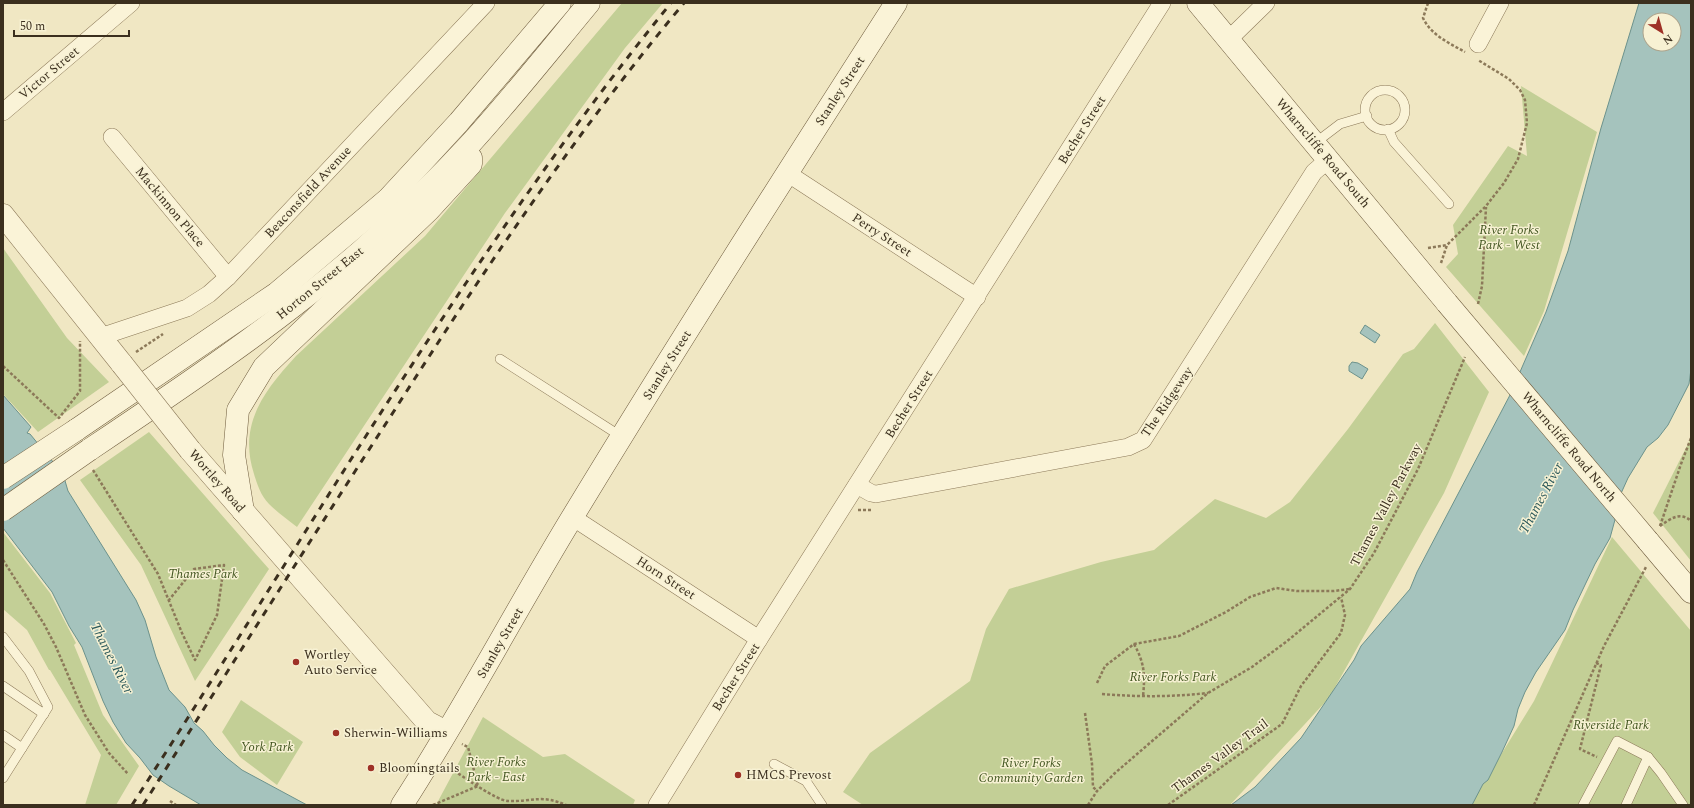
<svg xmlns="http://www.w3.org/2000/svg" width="1694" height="808" font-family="Spectral,serif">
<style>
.green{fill:#c3cf96}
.water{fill:#a5c3bd;stroke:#6c928c;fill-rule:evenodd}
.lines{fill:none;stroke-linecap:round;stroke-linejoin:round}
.service-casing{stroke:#8c7959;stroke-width:10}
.minor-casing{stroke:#8c7959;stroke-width:18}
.tertiary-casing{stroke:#8c7959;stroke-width:23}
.secondary-casing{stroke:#6d5a3c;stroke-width:23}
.path{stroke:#8c7959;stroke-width:2.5;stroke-dasharray:3 2;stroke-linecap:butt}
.service{stroke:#faf3d7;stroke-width:9}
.minor{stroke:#faf3d7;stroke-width:17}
.tertiary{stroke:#faf3d7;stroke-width:22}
.secondary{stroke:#faf3d7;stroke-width:22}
.rail{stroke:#3b2f1e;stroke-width:3;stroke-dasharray:7 7;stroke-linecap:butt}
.tertiary-bridge-casing{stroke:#8c7959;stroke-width:23;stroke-linecap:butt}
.secondary-bridge-casing{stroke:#6d5a3c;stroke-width:23;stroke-linecap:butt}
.tertiary-bridge{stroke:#faf3d7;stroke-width:22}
.secondary-bridge{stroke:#faf3d7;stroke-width:22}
.poi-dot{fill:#9e3126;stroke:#f7f1d3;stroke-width:1.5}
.labels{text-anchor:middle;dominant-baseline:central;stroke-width:3;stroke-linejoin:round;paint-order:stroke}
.street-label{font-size:13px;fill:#3b2f1e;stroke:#f7f1d3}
.park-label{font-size:13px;font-style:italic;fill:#455823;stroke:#f7f1d3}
.poi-label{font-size:13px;fill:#3b2f1e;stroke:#f7f1d3;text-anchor:start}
.water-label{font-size:14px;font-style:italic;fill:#2c595b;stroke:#f7f1d3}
</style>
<rect width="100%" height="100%" fill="#f0e7c3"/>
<!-- green -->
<g class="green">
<path d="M622,3H663L625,48L505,213L297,527C288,520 277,512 269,504C261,496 257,484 254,474C238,424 264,391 296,356L425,236Z"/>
<polygon points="1521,86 1597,132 1544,311 1524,356 1446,267 1458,254 1453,225 1508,146 1527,156"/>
<polygon points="3,248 67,338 109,382 38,432 3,394"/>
<polygon points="1435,323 1489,392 1444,493 1329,698 1230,805 863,805 843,792 870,753 970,681 986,629 1009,589 1101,562 1154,550 1215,499 1266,518 1290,502 1348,429 1403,354 1414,349"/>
<polygon points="149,432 269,569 195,681 141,565 80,480"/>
<polygon points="1691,438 1691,561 1653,513"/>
<polygon points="3,532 50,593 76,643 74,645 103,715 139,766 116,805 85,805 101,755 50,670 49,670 27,630 3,609"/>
<polygon points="1612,537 1691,631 1691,805 1470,805 1534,701"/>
<polygon points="241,700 303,742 277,785 240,757 222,732"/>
<polygon points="483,717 543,757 565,754 635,800 633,805 436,805"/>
</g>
<!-- water -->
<g class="water">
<path d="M1639,3H1691V369L1689,384L1668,425L1658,438L1647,447L1628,478L1618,500L1616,516L1610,538L1595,564L1573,610L1565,630L1536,672L1525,692L1518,709L1514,726L1502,752L1488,780L1483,784L1472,805H1231L1255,787L1301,738L1354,660L1361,646L1410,589L1417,572L1510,395L1546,312L1568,251L1601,128ZM1650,20H1674V44H1650Z"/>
<polygon points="1365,325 1380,335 1375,343 1360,333"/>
<polygon points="1352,362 1358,363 1368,369 1362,379 1349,371 1349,366"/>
<polygon points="3,395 31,427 27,433 30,434 63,474 68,491 136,600 145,620 156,657 169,690 185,707 194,723 203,731 214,745 227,758 242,770 307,805 201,805 169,786 153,775 140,758 126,743 113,722 103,701 82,647 69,626 52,592 3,528"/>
</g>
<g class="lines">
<!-- service casing -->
<g class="service-casing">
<g id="service">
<circle cx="1385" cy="110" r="20"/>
<polyline points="1388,129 1394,142 1449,204"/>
<polyline points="1315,143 1340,124 1367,116"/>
<polyline points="500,359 622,437"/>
<polyline points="3,637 29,671 48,707 3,778"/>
<polyline points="3,686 44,714"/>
<polyline points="3,735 22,748"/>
<polyline points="774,764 806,781 822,805"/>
<polyline points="1583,805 1617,741 1648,757 1661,773 1683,805"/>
<polyline points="1626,805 1648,757"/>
</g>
</g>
<!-- minor casing -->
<g class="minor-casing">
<g id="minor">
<polyline points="1228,40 1266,3"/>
<polyline points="1478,44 1500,3"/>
<polyline points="3,112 131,3"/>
<polyline points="112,137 228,277"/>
<polyline points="787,173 977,297"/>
<polyline points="100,337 187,308 209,294 228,277 486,3"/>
<polyline points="857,485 871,493 876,494 1128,447 1143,440 1314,172 1328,160"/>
<polyline points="572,517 759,639"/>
<polyline points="657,805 759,639 1162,3"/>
</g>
</g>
<!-- tertiary casing -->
<g class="tertiary-casing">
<g id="tertiary">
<polyline points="3,215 122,364"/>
<polyline points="190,450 427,722 446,732"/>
</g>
</g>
<!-- secondary casing -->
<g class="secondary-casing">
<g id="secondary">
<polyline points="1198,3 1447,303"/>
<polyline points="76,430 277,293 388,199 459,122 560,3"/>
<path d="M89,450C183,387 277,324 362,250C400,216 437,180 471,143C512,98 550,50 589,3"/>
<polyline points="243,511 234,455 238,410 264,367 428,211 471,164 471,158"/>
<polyline points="1648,541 1691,592"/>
<path d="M402,805C463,711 515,611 573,516C678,343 787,173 896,3"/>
</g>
</g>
<!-- path -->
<g class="path">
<path d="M1428,3L1423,18C1431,35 1449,43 1465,52"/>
<polyline points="1428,248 1447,245"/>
<polyline points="1441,263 1447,245 1486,206 1504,183 1518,159 1527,123 1525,100 1520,90 1509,79 1478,60"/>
<polyline points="1478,304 1482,286 1486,207"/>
<polyline points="136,352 163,334"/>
<polyline points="3,366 59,418 80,391 80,341"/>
<polyline points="93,470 158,574 182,633 195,660 217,615 224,565 194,569 169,600"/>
<polyline points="858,510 871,510"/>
<polyline points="1660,526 1681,464 1691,438"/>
<path d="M1660,526C1670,519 1680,511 1691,521"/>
<polyline points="3,560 44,624 56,647 85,715 109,753 128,774"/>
<path d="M1134,644C1145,664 1145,675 1143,697"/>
<polyline points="1596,663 1601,665 1580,749 1597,757"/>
<polyline points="1097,683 1105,666 1134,644 1179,636 1226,612 1250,597 1276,588 1297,591 1334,591 1349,589"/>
<path d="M1102,694C1138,697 1172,697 1208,693"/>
<polyline points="1085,713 1092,764 1093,787 1097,791"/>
<path d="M450,768C461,775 497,801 508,801C532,802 541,794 566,805"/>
<polyline points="170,801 176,805"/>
<polyline points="433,805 478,786 468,747 462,744"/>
<polyline points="1088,805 1097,791 1115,773 1208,693 1252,667 1286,642 1350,589 1374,553 1418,469 1465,357"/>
<polyline points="1168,805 1282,724 1301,686 1341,633 1345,615 1341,597"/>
<polyline points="1534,805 1604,646 1646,567"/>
</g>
<!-- service -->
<use href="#service" class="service"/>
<!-- minor -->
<use href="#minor" class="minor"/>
<!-- tertiary -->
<use href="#tertiary" class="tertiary"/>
<!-- secondary -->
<use href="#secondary" class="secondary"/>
<!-- rail -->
<g class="rail">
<path d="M132,805C205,692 276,578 348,464C449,306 552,149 671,3"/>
<path d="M143,805C226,674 309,542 394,411C484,270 577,131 684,3"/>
</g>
<!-- tertiary-bridge casing -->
<g class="tertiary-bridge-casing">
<polyline id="tertiary-bridge" points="122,364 190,450"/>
</g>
<!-- secondary-bridge casing -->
<g class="secondary-bridge-casing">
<g id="secondary-bridge">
<polyline points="1447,303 1648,541"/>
<polyline points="3,478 76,430"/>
<polyline points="3,510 89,450"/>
</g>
</g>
<!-- tertiary-bridge -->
<use href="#tertiary-bridge" class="tertiary-bridge"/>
<!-- secondary-bridge -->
<use href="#secondary-bridge" class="secondary-bridge"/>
</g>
<!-- markers -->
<g class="poi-dot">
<circle cx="296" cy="662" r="4"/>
<circle cx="336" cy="733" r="4"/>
<circle cx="371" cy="768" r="4"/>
<circle cx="738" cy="775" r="4"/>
</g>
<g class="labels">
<!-- street labels -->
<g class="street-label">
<text transform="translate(49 73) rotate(-40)">Victor Street</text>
<text transform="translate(840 91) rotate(-57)">Stanley Street</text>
<text transform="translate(1082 130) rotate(-58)">Becher Street</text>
<text transform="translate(1323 153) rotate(50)">Wharncliffe Road South</text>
<text transform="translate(308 192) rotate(-47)">Beaconsfield Avenue</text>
<text transform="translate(170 207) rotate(50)">Mackinnon Place</text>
<text transform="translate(882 235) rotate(33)">Perry Street</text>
<text transform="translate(320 283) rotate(-39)">Horton Street East</text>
<text transform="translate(667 365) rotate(-58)">Stanley Street</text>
<text transform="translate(1167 402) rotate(-56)">The Ridgeway</text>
<text transform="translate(909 404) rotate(-58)">Becher Street</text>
<text transform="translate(1569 447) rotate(50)">Wharncliffe Road North</text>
<text transform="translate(217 481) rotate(49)">Wortley Road</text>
<text transform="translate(1386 505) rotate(-62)">Thames Valley Parkway</text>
<text transform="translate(666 578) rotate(33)">Horn Street</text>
<text transform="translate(500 643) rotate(-60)">Stanley Street</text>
<text transform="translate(736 677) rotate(-58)">Becher Street</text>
<text transform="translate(1220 756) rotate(-36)">Thames Valley Trail</text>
</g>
<!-- park labels -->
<g class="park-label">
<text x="1509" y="230">River Forks<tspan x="1509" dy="15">Park - West</tspan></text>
<text x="203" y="574">Thames Park</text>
<text x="1173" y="677">River Forks Park</text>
<text x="1611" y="725">Riverside Park</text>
<text x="267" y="747">York Park</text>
<text x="496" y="762">River Forks<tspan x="496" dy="15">Park - East</tspan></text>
<text x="1031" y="763">River Forks<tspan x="1031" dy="15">Community Garden</tspan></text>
</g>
<!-- poi labels -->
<g class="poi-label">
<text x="304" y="655">Wortley<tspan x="304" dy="15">Auto Service</tspan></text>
<text x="344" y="733">Sherwin-Williams</text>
<text x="379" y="768">Bloomingtails</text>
<text x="746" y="775">HMCS Prevost</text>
</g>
<!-- water labels -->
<g class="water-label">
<text transform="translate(1541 498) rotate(-62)">Thames River</text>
<text transform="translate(112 658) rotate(63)">Thames River</text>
</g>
</g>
<!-- border -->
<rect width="1694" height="808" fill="none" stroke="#3b2f1e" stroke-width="8"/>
<!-- north arrow -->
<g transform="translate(1662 32) rotate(143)"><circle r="19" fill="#f7f1d3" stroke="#aca38b"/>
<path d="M0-3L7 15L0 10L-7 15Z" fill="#9e3126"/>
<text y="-6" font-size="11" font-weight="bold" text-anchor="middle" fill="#3b2f1e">N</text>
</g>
<!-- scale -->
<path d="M14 30v6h115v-6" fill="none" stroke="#3b2f1e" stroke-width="2"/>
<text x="20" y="30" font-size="12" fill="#3b2f1e" stroke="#f7f1d3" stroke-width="3" paint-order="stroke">50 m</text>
</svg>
